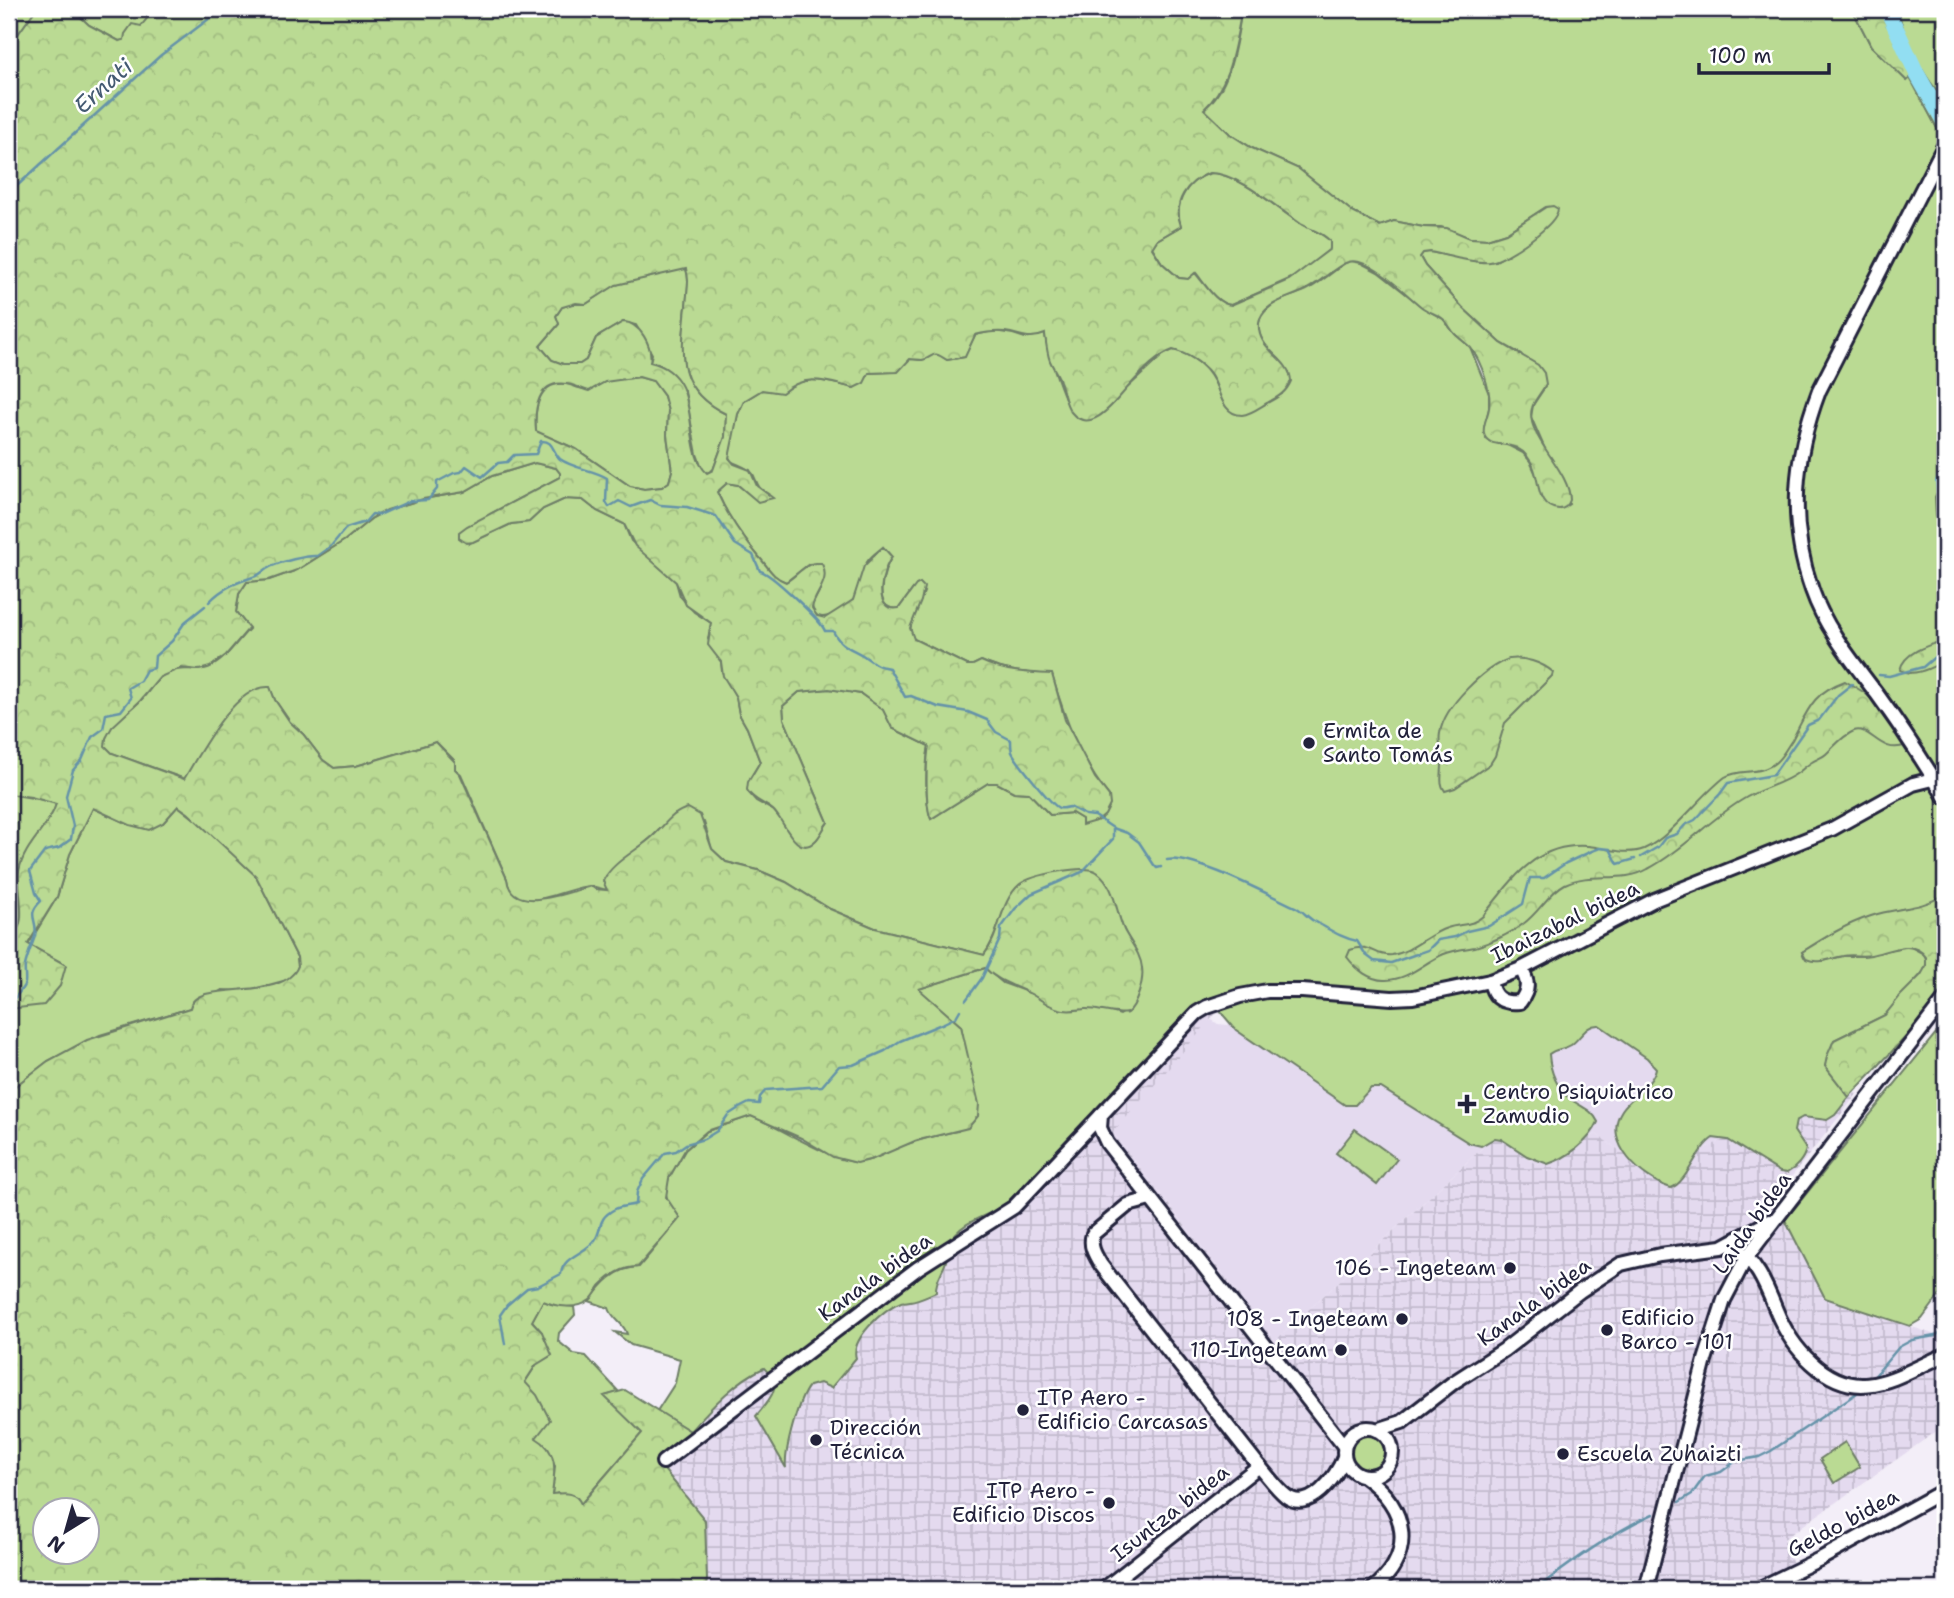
<svg xmlns="http://www.w3.org/2000/svg" width="1954" height="1598" font-family="'Shantell Sans',sans-serif">
<style>
.built{fill:#e4daef}
.industrial{fill:url(#industrial-grid)}
.grass{fill:#bada93;stroke:#6e7e67;stroke-width:2}
.forest{fill:url(#forest-crowns);stroke:#6e7e67;stroke-width:2;fill-rule:evenodd}
.lines{fill:none;stroke-linecap:round;stroke-linejoin:round}
.stream{stroke:#6593a9;stroke-width:2.5}
.river{stroke:#92def2;stroke-width:16}
.minor-casing{stroke:#22223b;stroke-width:18}
.minor{stroke:#fff;stroke-width:12}
.poi-dot{fill:#22223b;stroke:#fff;stroke-width:2.5}
.labels{text-anchor:middle;dominant-baseline:central;stroke-width:5;stroke-linejoin:round;paint-order:stroke}
.poi-label{font-size:21px;fill:#22223b;stroke:#fff;text-anchor:start}
.street-label{font-size:21px;fill:#22223b;stroke:#fff}
.water-label{font-size:23px;font-style:italic;fill:#445a72;stroke:#fff}
</style>
<defs>
<pattern id="industrial-grid" width="8" height="8" patternUnits="userSpaceOnUse" patternTransform="scale(1.75)"><rect width="8" height="8" fill="#e4daef"/><path d="M0 4h8M4 0v8" fill="none" stroke="#c3bbce"/></pattern>
<pattern id="forest-crowns" width="20" height="18" patternUnits="userSpaceOnUse" patternTransform="scale(1.75)"><rect width="20" height="18" fill="#bada93"/><path d="M2 6a3 3 0 1 1 6 0M12 15a3 3 0 1 1 6 0" fill="none" stroke="#a0bb80"/></pattern>
</defs>
<rect width="100%" height="100%" fill="#f3eef8"/>
<filter id="ink" filterUnits="userSpaceOnUse"><feTurbulence type="fractalNoise" baseFrequency=".0143" numOctaves="2"/><feDisplacementMap in="SourceGraphic" scale="14" xChannelSelector="R" yChannelSelector="G"/><feConvolveMatrix kernelMatrix="1 2 1 2 8 2 1 2 1" color-interpolation-filters="sRGB"/></filter>
<g filter="url(#ink)">
<!-- built -->
<polygon class="built" points="1530,998 1818,1101 1649,1171 1596,1134 1537,1165 1496,1135 1275,1341 1113,1133 1116,1116 1204,1021 1212,1020 1218,1024 1228,1025 1231,1019"/>
<!-- industrial -->
<polygon class="industrial" points="1215,1009 1219,1010 1113,1133 1275,1341 1496,1135 1537,1165 1596,1134 1649,1171 1818,1101 1858,1093 1769,1205 1785,1220 1825,1298 1945,1338 1945,1410 1941,1428 1784,1539 1802,1589 705,1589 707,1580 661,1466 690,1431 710,1408 738,1383 764,1368 774,1380 773,1393 767,1403 785,1462 800,1401 809,1386 820,1383 831,1388 854,1353 856,1344 875,1321 895,1304 911,1301 936,1288 949,1245 955,1235 974,1221 1001,1209 1103,1113 1186,1020"/>
<!-- grass -->
<g class="grass">
<polygon points="9,9 36,9 9,47"/>
<path d="M72,9H148L149,16C142,26 131,39 119,41L89,25Z"/>
<path d="M1242,9H1852L1871,46L1906,80L1910,77L1938,130L1945,155V475L1935,497L1936,516L1945,539V640L1917,651L1910,673L1945,661V894L1924,906L1902,909L1849,925L1802,952L1804,957L1824,961L1843,956H1863L1909,946L1924,954L1927,961L1924,971L1885,1015L1834,1040L1825,1066L1849,1097L1835,1115L1827,1120L1803,1117L1796,1121L1794,1131L1806,1149C1804,1159 1796,1168 1787,1173L1780,1172L1728,1140L1713,1138C1696,1149 1687,1183 1671,1188C1643,1180 1601,1142 1622,1110C1631,1096 1653,1085 1656,1068L1647,1058L1599,1025C1586,1024 1581,1038 1571,1045C1563,1050 1556,1048 1549,1054C1550,1071 1557,1090 1572,1100C1581,1107 1593,1110 1598,1122C1590,1141 1567,1158 1548,1164L1527,1156L1501,1139L1495,1138L1481,1146L1469,1143L1381,1088H1371L1355,1105H1345L1236,1030L1219,1010L1208,1011L1009,1200L1012,1203C992,1214 957,1221 949,1245C947,1250 947,1256 946,1261C943,1272 935,1280 936,1292C928,1295 919,1300 910,1301C901,1303 906,1300 899,1303C883,1309 850,1340 856,1358L831,1388L820,1383L809,1386C798,1399 784,1452 786,1468L756,1416C770,1399 784,1387 764,1368C736,1380 711,1408 690,1431L657,1411L675,1383L680,1359L631,1345L615,1332L627,1334C624,1323 612,1319 609,1308L589,1301C603,1283 615,1268 639,1267L680,1218L669,1204L665,1191L669,1178L685,1150L707,1131L751,1116C776,1125 839,1165 860,1162C875,1161 887,1151 901,1146C920,1140 938,1134 958,1131L963,1037L961,1026L918,989L985,968L1003,983L1030,993L1050,1005L1099,1008L1120,1015C1132,1008 1135,1002 1139,989C1147,960 1134,953 1123,928C1115,909 1113,888 1098,873C1061,871 1020,870 1004,910C998,925 994,942 984,955L875,928L830,909L786,882L758,870L726,862L712,849L704,822L675,814L653,836L606,876L608,890C602,889 596,887 591,886C571,884 512,923 507,879L461,774L455,769V761L436,742L356,766L334,768L323,760L303,734L290,722L275,700L270,688C234,686 201,752 185,779L112,753L105,746C104,725 128,714 141,700C152,689 156,676 172,671C185,666 197,673 210,667C226,660 237,641 249,629L236,612L239,594L247,582L269,580L297,570L345,540L372,518L387,510L423,499L464,492L492,476L535,463L556,468L560,473V477L490,514L470,543L511,524L529,522L543,509L565,499L583,500L597,511L624,524L631,541L676,582L680,596L694,612L711,623L708,639L721,661L722,672L736,697L739,714L747,728L760,762L750,778L748,792L756,801L774,811L800,843L810,844L816,840L828,822L784,719L783,706L799,692L829,689L861,694L884,710L892,728L929,746C925,765 925,801 931,819L988,783H997L1014,792L1029,793L1050,815L1072,813L1082,819L1083,824L1102,818L1109,796C1080,760 1065,719 1052,675C1028,673 1004,672 981,661L973,665H967L914,639C904,624 919,607 924,592L913,589L899,608C871,613 883,569 892,557L883,547C877,552 871,556 867,562C860,573 862,589 854,599C844,610 815,630 812,605L821,588V563L809,564L786,582C772,577 769,568 759,557C742,536 728,517 717,492L727,483L738,485L758,501L768,494C757,488 758,484 753,474C748,467 738,465 731,461L728,455L738,414L744,401L762,390L782,392C807,372 827,382 854,388L869,373L891,372L910,359L922,360L931,354L937,353L947,360L964,357L975,335L994,331L1013,334L1025,338L1045,334C1047,349 1065,408 1076,416C1078,418 1083,419 1086,420L1126,389L1163,355L1173,350C1195,355 1210,370 1218,390C1221,396 1223,405 1229,409C1234,412 1240,413 1245,414L1282,394L1280,360C1257,341 1247,318 1279,301C1289,296 1300,294 1309,289C1322,281 1333,272 1345,263L1351,261L1361,263L1378,272L1424,308L1443,319L1455,334L1470,347L1489,394V408L1484,428L1507,445L1523,453L1530,461L1537,477L1561,509L1569,504L1531,417L1533,405L1545,387L1521,354L1501,343L1462,307L1425,266L1420,257L1423,253L1430,252L1480,262L1496,261L1527,242L1546,207L1506,233L1487,239L1470,238L1441,227H1423L1394,221L1380,226L1354,213L1299,169L1252,148L1230,134L1204,109C1232,87 1236,42 1242,9Z"/>
<path d="M1898,9H1945V99C1925,82 1902,34 1898,9Z"/>
<path d="M1213,173C1242,176 1276,208 1301,224C1311,230 1322,232 1330,241V249L1296,276L1231,305C1216,304 1205,284 1196,273L1188,279L1179,278L1162,263L1152,247L1157,240L1181,226C1173,202 1188,178 1213,173Z"/>
<path d="M686,268C689,279 688,284 687,295C683,346 671,388 726,414L725,437L713,470L707,473L703,470L697,454L685,392L658,363L650,362L652,354L636,325L623,322L596,338L586,360L580,364H563L552,360L540,346L559,324L556,316L562,307L571,304H586L615,285Z"/>
<path d="M639,377L653,381L664,396L668,411L667,435L672,471L669,482L662,487L644,489L630,486L576,449L536,432C534,411 537,381 566,384C573,385 579,390 587,389C595,389 599,383 607,381C617,379 629,379 639,377Z"/>
<path d="M9,794L56,802C54,825 23,846 18,874C15,895 30,920 11,936H9Z"/>
<polygon points="178,806 201,824 256,876 297,957 298,966 296,971 287,980 246,991 222,990 190,1008 100,1035 48,1061 9,1091 9,1009 66,965 28,945 57,897 70,854 93,808 130,825 163,823"/>
<polygon points="1945,1030 1945,1288 1922,1319 1910,1326 1825,1298 1785,1220 1936,1033"/>
<polygon points="1355,1129 1397,1159 1377,1185 1336,1153"/>
<polygon points="543,1300 551,1304 574,1307 575,1315 559,1333 558,1341 574,1354 586,1356 619,1392 605,1396 643,1432 580,1505 558,1493 552,1495 555,1466 536,1438 525,1382 536,1365 542,1332 532,1321"/>
<circle cx="1368" cy="1453" r="18"/>
<polygon points="1845,1442 1860,1467 1834,1483 1820,1459"/>
</g>
<!-- forest -->
<g class="forest">
<path d="M36,9H72L89,25L119,41L124,40L125,34L132,24L141,26L149,16L148,9H1242C1235,43 1231,85 1204,109L1230,134L1252,148L1299,169L1354,213L1380,226L1394,221L1423,227L1447,228L1470,238L1487,239L1506,233L1546,207L1553,206L1558,209C1557,225 1506,260 1490,262C1474,264 1446,255 1430,252L1423,253L1420,257L1425,266L1462,307L1501,343L1538,365L1544,373L1546,384C1542,392 1534,400 1532,408C1524,435 1570,470 1570,500C1568,506 1565,509 1559,509C1534,508 1541,477 1531,462C1527,455 1520,448 1511,446C1502,443 1487,446 1484,434C1482,426 1488,416 1489,408C1492,391 1481,362 1471,348C1466,343 1460,339 1455,334C1450,329 1448,322 1442,318C1436,314 1429,312 1423,308C1407,296 1369,255 1348,262C1335,266 1316,287 1299,293C1285,299 1261,305 1259,323C1256,351 1290,357 1291,381C1286,393 1278,397 1267,403C1260,407 1251,414 1242,415C1220,415 1220,386 1210,373C1202,363 1186,353 1173,350C1158,355 1142,372 1131,384C1118,397 1092,438 1071,412C1064,403 1064,391 1060,381C1058,374 1053,368 1050,361C1047,353 1046,343 1045,334C1031,340 1024,336 1011,333C998,330 987,332 975,335L965,357L947,360C930,349 936,357 922,360C918,360 914,359 910,359L898,372L869,373L864,383L854,388C827,382 807,372 782,393L762,390L744,401L738,414L729,458L734,464L750,470L757,486L773,498L758,502L738,485L727,483L717,492C728,517 742,536 759,557C769,568 772,577 786,582C798,575 808,559 822,564C831,581 815,592 812,608L817,616L825,618L853,600L864,566L883,547L892,557C882,569 871,613 899,608L916,585L920,583L924,587L921,601L910,628L914,639L967,665H973L981,661C1004,672 1028,673 1052,674L1065,720L1095,778L1109,796L1110,805L1105,815L1099,820L1082,825V819L1072,813L1050,815L1029,793L1014,792L997,783H988L931,819C925,807 926,761 929,746L892,728L883,710L861,694L829,689L799,692L783,706L784,719L828,822C823,828 821,836 815,841C796,860 783,818 773,810C763,802 754,801 747,790L748,782L760,762L747,728L739,714L736,697L723,676L721,662L708,645L711,623L686,605L676,582L635,546L624,524L597,511L583,500L565,499L543,509L529,522L511,524L473,542L466,543L459,538V532L467,526L560,477V473L556,468L535,463L492,476L464,492L423,499L387,510L372,518L345,540L297,570L269,580L247,582L239,594L236,612L249,628L226,655L210,667L199,670L181,668L160,677L140,701L112,727L106,738L105,746L112,753L184,779C200,753 235,684 270,687L275,700L290,722L303,734L323,760L334,768L356,766L436,742L455,762V769L460,774L507,879C511,916 569,892 591,886L595,889L607,890L603,881C613,861 637,851 653,836C664,826 672,812 688,808L700,815L712,849L726,862L758,870L786,882L830,909L875,928L984,955C1001,934 999,902 1020,884C1032,875 1085,864 1097,872C1115,885 1116,912 1124,930C1130,942 1141,954 1142,968C1144,980 1137,1006 1127,1013C1121,1016 1096,1008 1085,1009C1076,1010 1067,1012 1059,1009C1048,1006 1040,999 1031,994C1014,985 998,982 985,968L919,989L961,1026L979,1104L978,1116L968,1128L915,1141L873,1159L857,1163L833,1157L801,1138L751,1116L707,1131L685,1150L669,1178L666,1197L680,1218L638,1267C622,1267 611,1275 600,1286C597,1290 594,1297 590,1300C577,1310 557,1307 543,1301L532,1321L542,1332L552,1355L536,1365L525,1382L537,1395L550,1420L536,1438C559,1451 555,1472 552,1494C564,1493 576,1491 581,1504L642,1433L604,1396L625,1390L690,1431L661,1466L705,1520L707,1580L705,1589H9V1091L48,1061L87,1040L190,1008C195,977 283,1004 298,966L297,957L256,876L188,813L178,806L163,823L149,830L130,825L93,808L70,854L57,897L28,944L66,965L60,986L44,1005L9,1009V936C31,930 16,888 19,871C24,844 49,828 56,804L31,797L9,794V47ZM1209,173C1236,171 1278,209 1301,224C1311,230 1322,232 1330,241V249L1289,280L1231,305C1216,304 1205,284 1195,273L1188,279L1179,278L1162,263L1152,248L1157,240L1181,226C1172,202 1187,182 1209,173ZM686,269C689,279 688,284 687,295C683,347 670,387 726,414L725,437L713,470L707,473C679,448 707,375 650,362C653,347 640,322 623,322L596,338L586,360L580,364H563L552,360L540,346L559,324L556,316L562,307L576,303L586,304L616,285ZM639,377L653,381L664,396L668,411L667,435L672,471L669,482L662,487L644,489L630,486L576,449L536,431C534,411 537,379 567,384C575,385 581,389 589,391L605,382ZM46,1510H88V1552H46Z"/>
<path d="M1852,9H1898C1902,34 1925,82 1945,99V155L1938,130L1910,78L1907,81L1871,46Z"/>
<path d="M1945,640V661C1932,667 1914,678 1900,670C1904,652 1929,645 1945,640Z"/>
<path d="M1509,659C1524,657 1541,662 1553,672L1552,676L1505,723L1495,756L1490,764L1455,788L1445,791C1439,784 1442,775 1442,765C1442,754 1438,744 1440,733C1444,706 1485,667 1509,659Z"/>
<path d="M1845,681L1865,693L1881,708L1906,745C1881,756 1870,725 1854,731C1842,736 1835,746 1826,754C1822,758 1816,759 1812,762C1807,765 1803,769 1799,772C1782,785 1760,788 1742,800C1709,820 1682,851 1648,869C1622,884 1592,871 1565,884C1548,893 1539,913 1523,924C1510,934 1490,943 1475,947C1464,949 1454,950 1444,954C1424,962 1409,980 1386,980C1370,981 1356,969 1347,957L1350,950C1372,942 1374,957 1392,955C1412,952 1428,934 1447,928C1460,923 1471,927 1483,916C1514,877 1539,838 1596,847C1611,850 1629,855 1644,849C1671,837 1700,796 1725,777C1741,768 1760,776 1776,762C1783,756 1787,747 1792,740C1808,710 1812,693 1845,681Z"/>
<path d="M1945,894V1007L1932,1009L1849,1097L1825,1066L1827,1056L1834,1040L1885,1015L1901,995L1921,975L1926,966V957C1913,938 1890,951 1871,955C1862,957 1853,954 1843,956C1830,958 1820,965 1806,959L1802,952C1824,938 1846,924 1871,916C1898,907 1921,910 1945,894Z"/>
</g>
<g class="lines">
<!-- stream -->
<g class="stream">
<polyline points="9,191 18,185 161,55 222,9"/>
<path d="M209,602C223,587 238,582 256,576C261,574 265,569 270,567C280,562 307,555 317,556L331,546L346,528L365,522L372,514L379,515L410,501L428,500L437,489V482L454,473L461,472L466,466L482,477L498,463L507,462L514,455L536,454L541,441C554,440 552,452 560,459C572,468 594,470 607,478L606,502L609,507L619,501L631,507L650,500L660,505L687,507L716,516L735,544L753,555L760,571C770,572 822,622 825,631H833C840,646 851,648 864,656C874,663 875,666 889,668C894,678 900,687 905,697L911,696L938,707L968,712L987,720L996,732L1011,740C1011,744 1011,748 1012,752C1015,759 1053,807 1059,808C1063,809 1066,807 1070,807L1085,815L1095,816L1113,828L1127,833L1139,842L1154,865L1157,868L1161,867"/>
<polyline points="1879,675 1889,676 1923,667 1945,648"/>
<polyline points="1641,857 1658,847 1665,838 1677,834 1685,825 1695,820 1720,794 1728,783 1773,775 1808,725 1819,720 1838,695 1852,684"/>
<path d="M1167,860C1192,854 1271,896 1297,908C1303,911 1308,918 1314,921C1329,929 1341,938 1357,941L1366,955L1374,961L1391,963L1428,950L1438,940L1455,937L1467,931L1489,926L1523,904L1530,878H1544L1566,863L1592,851L1600,848L1610,849L1618,864L1635,859"/>
<polyline points="966,1000 982,978 1000,939 1001,928 1015,909 1031,894 1082,872 1113,839 1113,829"/>
<path d="M9,1005C14,998 22,991 25,983C26,977 24,972 25,966C27,956 32,945 35,936C39,920 25,916 41,901L36,893L30,871L45,851L59,848L71,839L73,826L66,796L73,770L82,760L92,737L103,729L106,714L121,711L131,698L128,688L140,681L146,670L154,668L155,656L172,641L185,622L205,606"/>
<path d="M505,1344L500,1315L507,1305L527,1288L538,1286L561,1274C563,1256 585,1254 595,1240C603,1228 596,1219 615,1209C621,1206 630,1206 636,1204L637,1192L643,1179L665,1153L676,1151L686,1144L704,1139L717,1131L728,1115L739,1108L749,1103L759,1104L760,1097L766,1090L822,1086L839,1066L853,1065L885,1051L900,1041L944,1023L956,1017L960,1010"/>
<polyline points="1872,1379 1899,1347 1912,1340 1935,1336 1945,1331"/>
<polyline points="1679,1502 1692,1494 1705,1476 1721,1472 1736,1461 1759,1457 1771,1451 1860,1391"/>
<path d="M1536,1589C1573,1561 1611,1533 1653,1514"/>
</g>
<!-- river -->
<g class="river">
<polyline points="1887,9 1917,74 1945,123"/>
<polyline points="1945,478 1943,482 1945,504"/>
</g>
<!-- minor casing -->
<g class="minor-casing">
<g id="minor">
<path d="M1945,144L1819,391C1794,457 1788,522 1812,590C1825,628 1853,662 1877,694C1901,727 1924,762 1945,797"/>
<path d="M1490,981C1493,998 1502,1004 1520,1002C1529,990 1529,982 1521,969"/>
<path d="M1150,1199L1128,1205L1093,1234C1089,1246 1095,1255 1101,1265L1259,1466C1268,1476 1276,1488 1286,1496C1309,1514 1337,1477 1344,1457"/>
<path d="M1731,1245C1755,1258 1766,1285 1776,1310C1784,1330 1795,1348 1812,1363C1859,1406 1896,1376 1945,1355"/>
<circle cx="1368" cy="1452" r="24"/>
<polyline points="1377,1430 1402,1422 1454,1382 1504,1350 1580,1291 1621,1264 1660,1255 1722,1247 1770,1221"/>
<polyline points="1344,1446 1107,1143 1100,1128 1101,1115 1197,1013 1207,1007 1240,996 1267,991 1302,991 1392,998 1413,997 1490,981 1521,969 1654,900 1832,829 1913,784 1945,776"/>
<polyline points="663,1462 918,1268 1014,1207 1101,1115"/>
<path d="M1365,1477C1408,1508 1416,1554 1373,1589"/>
<polyline points="1104,1589 1259,1466"/>
<polyline points="1646,1589 1705,1360 1724,1300 1746,1258 1945,999"/>
<polyline points="1758,1589 1822,1558 1945,1490"/>
</g>
</g>
<!-- minor -->
<use href="#minor" class="minor"/>
</g>
</g>
<!-- markers -->
<g class="poi-dot">
<circle cx="1309" cy="743" r="7"/>
<path d="M1463.5 1093.5h7v7h7v7h-7v7h-7v-7h-7v-7h7z"/>
<circle cx="1510" cy="1268" r="7"/>
<circle cx="1402" cy="1319" r="7"/>
<circle cx="1607" cy="1330" r="7"/>
<circle cx="1341" cy="1350" r="7"/>
<circle cx="1023" cy="1410" r="7"/>
<circle cx="816" cy="1440" r="7"/>
<circle cx="1563" cy="1454" r="7"/>
<circle cx="1109" cy="1503" r="7"/>
</g>
<g class="labels">
<!-- poi labels -->
<g class="poi-label">
<text x="1323" y="731">Ermita de<tspan x="1323" dy="24">Santo Tomás</tspan></text>
<text x="1483" y="1092">Centro Psiquiatrico<tspan x="1483" dy="24">Zamudio</tspan></text>
<text x="1496" y="1268" text-anchor="end">106 - Ingeteam</text>
<text x="1621" y="1318">Edificio<tspan x="1621" dy="24">Barco - 101</tspan></text>
<text x="1388" y="1319" text-anchor="end">108 - Ingeteam</text>
<text x="1327" y="1350" text-anchor="end">110-Ingeteam</text>
<text x="1037" y="1398">ITP Aero -<tspan x="1037" dy="24">Edificio Carcasas</tspan></text>
<text x="830" y="1428">Dirección<tspan x="830" dy="24">Técnica</tspan></text>
<text x="1577" y="1454">Escuela Zuhaizti</text>
<text x="1095" y="1491" text-anchor="end">ITP Aero -<tspan x="1095" dy="24">Edificio Discos</tspan></text>
</g>
<!-- street labels -->
<g class="street-label">
<text transform="translate(1565 922) rotate(-26)">Ibaizabal bidea</text>
<text transform="translate(1752 1223) rotate(-55)">Laida bidea</text>
<text transform="translate(875 1277) rotate(-36)">Kanala bidea</text>
<text transform="translate(1534 1302) rotate(-36)">Kanala bidea</text>
<text transform="translate(1170 1513) rotate(-38)">Isuntza bidea</text>
<text transform="translate(1843 1523) rotate(-28)">Geldo bidea</text>
</g>
<!-- water labels -->
<g class="water-label">
<text transform="translate(103 86) rotate(-42)">Ernati</text>
</g>
</g>
<!-- margin -->
<rect width="1954" height="1598" fill="none" stroke="#fff" stroke-width="35"/>
<rect x="18" y="18" width="1919" height="1563" fill="none" stroke="#22223b" stroke-width="2.5" filter="url(#ink)"/>
<!-- north arrow -->
<g transform="translate(66 1531) rotate(217)"><circle r="33" fill="#ffffff" stroke="#a7a7b1" stroke-width="2"/>
<path d="M0-5L12 26L0 18L-12 26Z" fill="#22223b"/>
<text y="-10" font-size="19" font-weight="bold" text-anchor="middle" fill="#22223b">N</text>
</g>
<!-- scale -->
<path d="M1699 63v10h130v-10" fill="none" stroke="#22223b" stroke-width="3.5"/>
<text x="1709" y="63" font-size="21" fill="#22223b" stroke="#ffffff" stroke-width="5" paint-order="stroke">100 m</text>
</svg>
